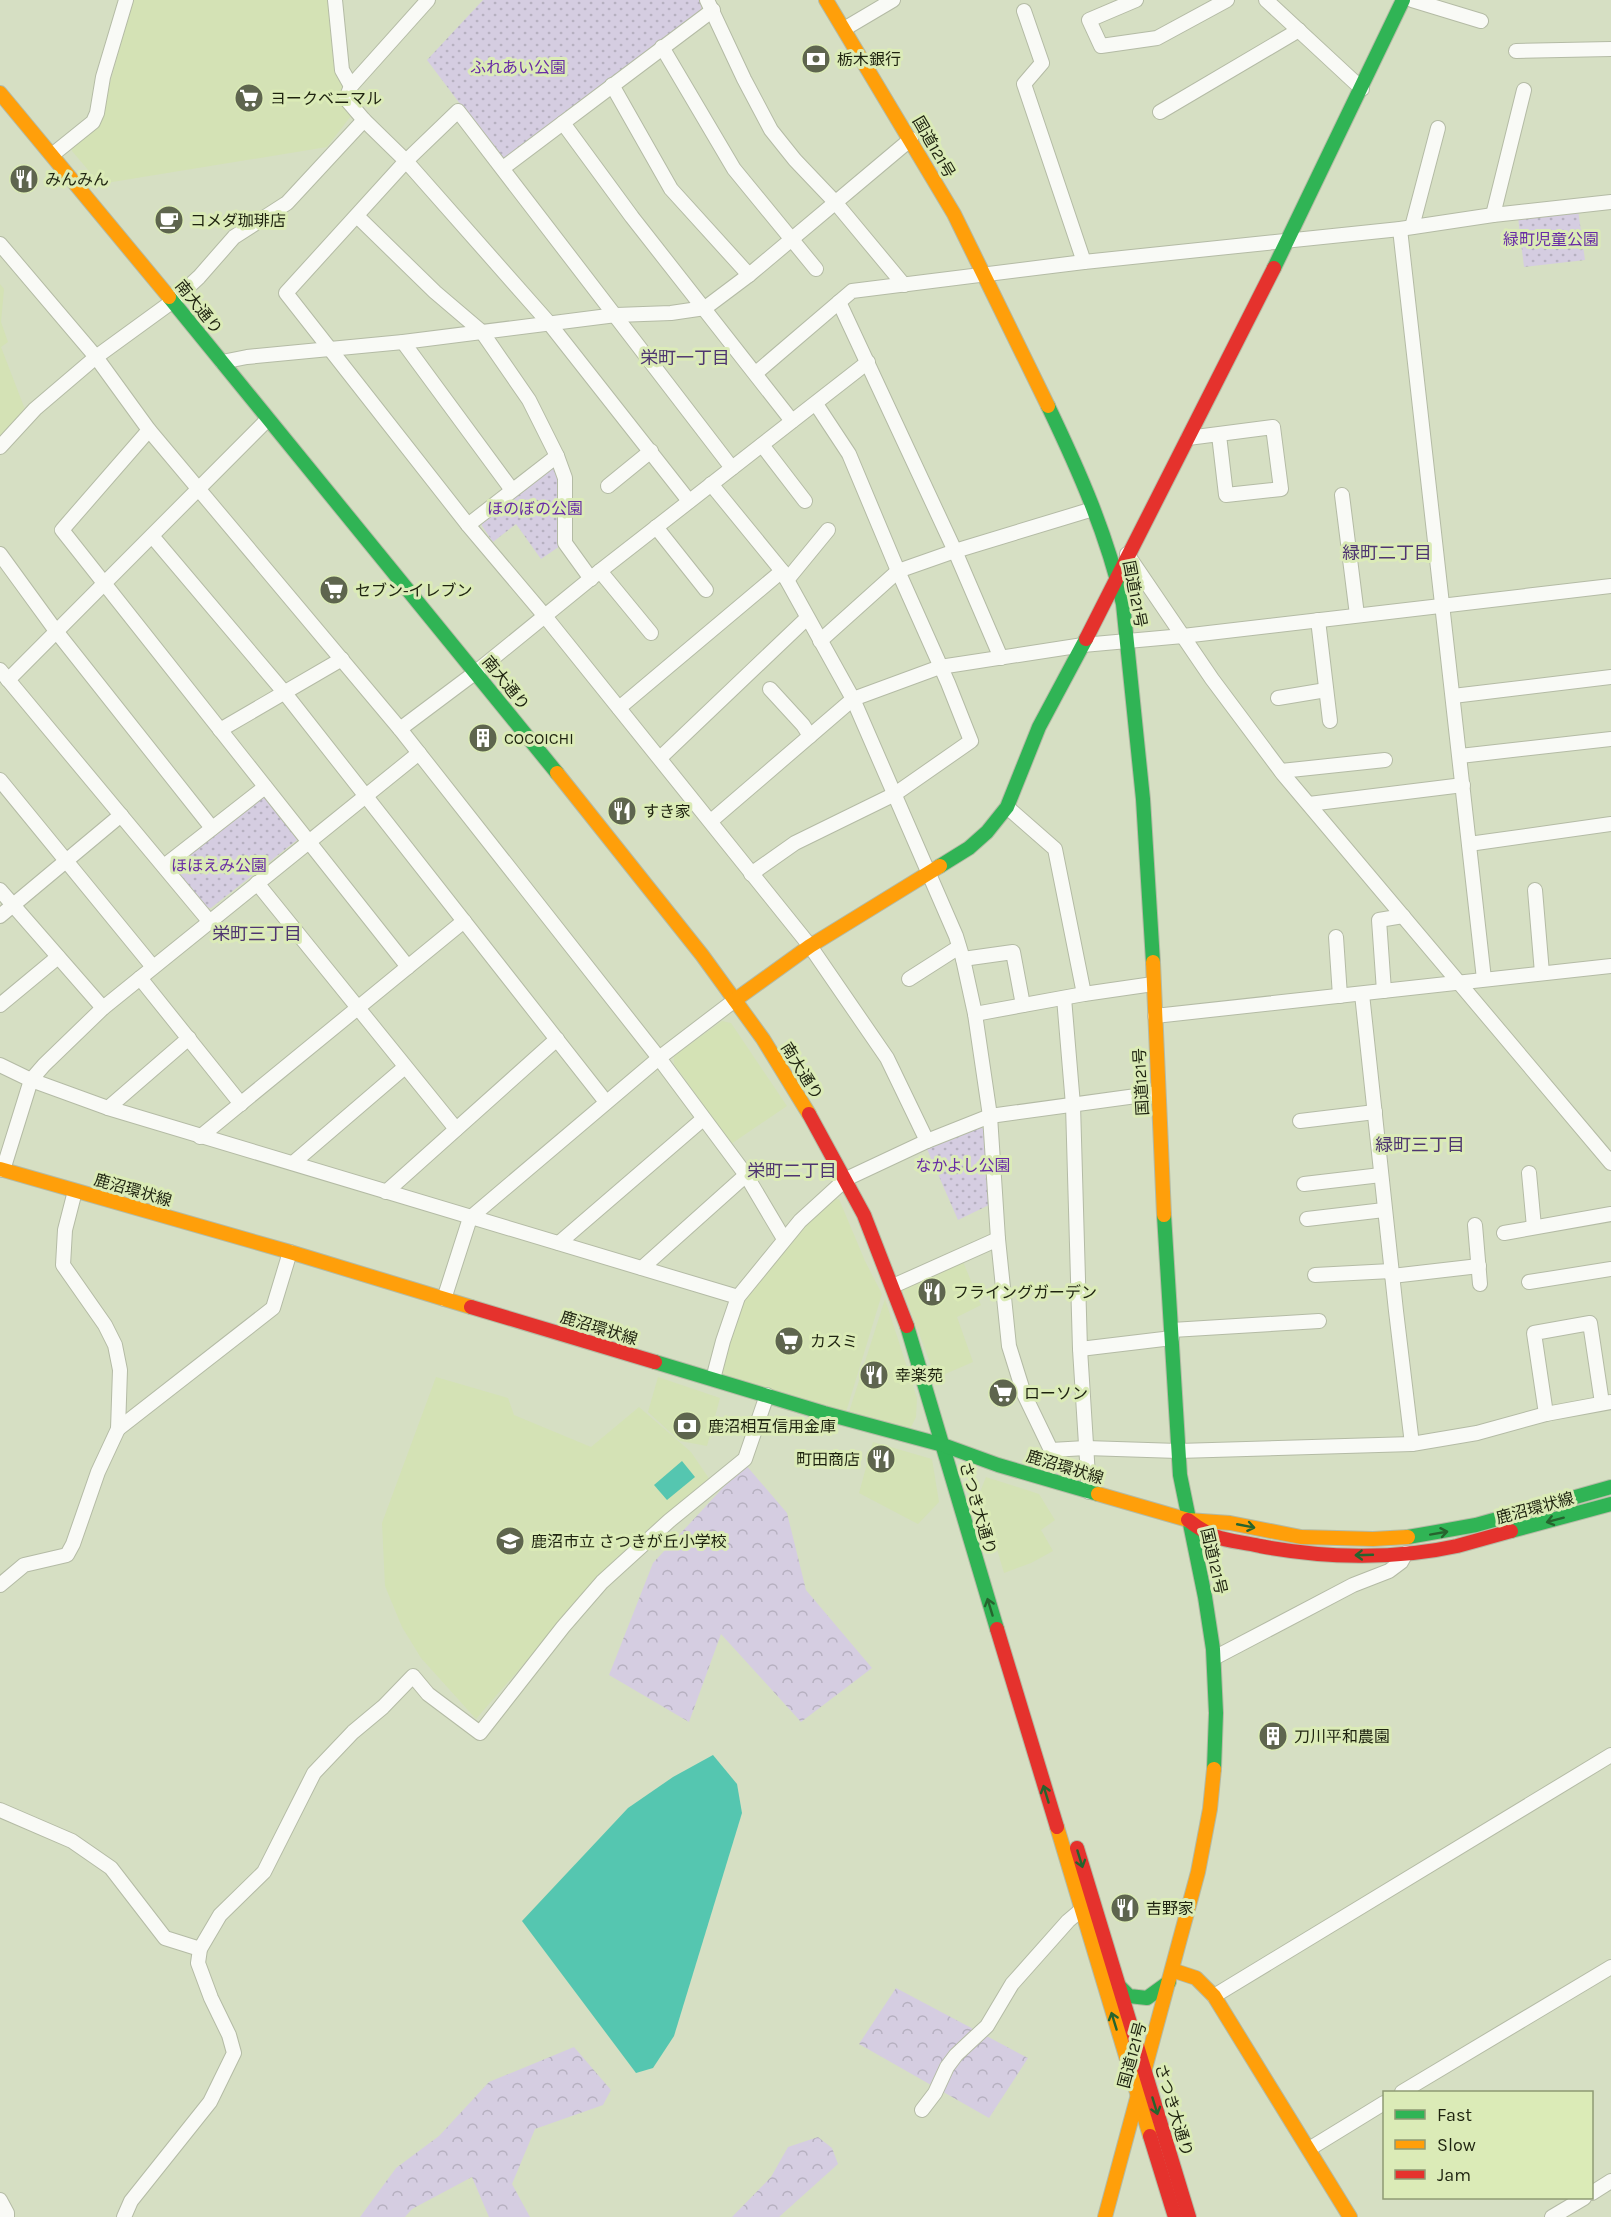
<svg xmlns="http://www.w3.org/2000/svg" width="1611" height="2217" font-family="Karla,'Noto Sans JP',sans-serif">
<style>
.built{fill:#d4e2b5}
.grass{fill:url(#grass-dots)}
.forest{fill:url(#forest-crowns)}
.water{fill:#55c6b0}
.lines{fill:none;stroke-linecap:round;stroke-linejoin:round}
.street-casing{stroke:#b4bba5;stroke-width:16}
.fast-casing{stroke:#b4bba5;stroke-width:16}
.slow-casing{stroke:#b4bba5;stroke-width:16}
.jam-casing{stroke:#b4bba5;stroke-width:16}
.street{stroke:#f9faf6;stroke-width:14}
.fast{stroke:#30b455;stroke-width:14}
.slow{stroke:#ff9f0a;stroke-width:14}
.jam{stroke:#e5322d;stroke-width:14}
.oneway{stroke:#26642e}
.labels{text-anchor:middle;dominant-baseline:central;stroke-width:6;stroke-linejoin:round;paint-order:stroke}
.poi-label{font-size:16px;fill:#1e230f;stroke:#dbebb7;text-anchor:start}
.park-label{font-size:16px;fill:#682ba5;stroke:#dbebb7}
.street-label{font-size:16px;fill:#1e230f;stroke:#dbebb7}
.neighbourhood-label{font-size:18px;fill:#4e3570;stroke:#dbebb7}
</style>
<defs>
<pattern id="grass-dots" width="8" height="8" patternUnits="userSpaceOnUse" patternTransform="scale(1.5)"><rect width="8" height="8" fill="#d5cde1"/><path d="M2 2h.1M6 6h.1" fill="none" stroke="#b6b0c0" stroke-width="1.8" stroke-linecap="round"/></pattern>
<pattern id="forest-crowns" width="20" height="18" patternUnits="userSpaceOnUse" patternTransform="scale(1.5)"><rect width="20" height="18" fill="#d5cde1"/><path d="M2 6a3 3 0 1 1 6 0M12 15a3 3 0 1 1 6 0" fill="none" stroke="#b6b0c0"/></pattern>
</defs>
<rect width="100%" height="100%" fill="#d6dfc3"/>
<!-- built -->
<g class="built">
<polygon points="133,0 330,0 341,71 361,103 327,147 100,184 72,151 73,144 99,123"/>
<polygon points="0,284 4,289 1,322 8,342 1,347 26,412 0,440"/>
<polygon points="722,1021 731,1023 787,1106 731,1144 674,1064 674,1056"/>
<polygon points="832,1199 839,1199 865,1261 882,1294 846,1412 719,1374 743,1299 796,1233"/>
<polygon points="961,1257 981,1305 957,1317 973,1362 936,1378 901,1286"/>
<polygon points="885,1299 917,1398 916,1417 910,1429 849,1412"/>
<polygon points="436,1377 508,1398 514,1415 591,1447 639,1407 691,1452 710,1480 615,1559 476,1719 421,1658 402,1627 385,1586 382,1523"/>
<polygon points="658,1377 720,1398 707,1446 680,1441 648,1412"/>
<polygon points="873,1442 932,1459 939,1502 918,1524 859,1493"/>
<polygon points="986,1477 1039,1494 1055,1520 1041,1530 1053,1551 1031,1563 1004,1573 980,1492"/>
</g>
<!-- grass -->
<g class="grass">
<polygon points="483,0 700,0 702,4 700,15 508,159 500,157 427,60"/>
<polygon points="1578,210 1585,260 1524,267 1518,217"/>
<polygon points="553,465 560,468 560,546 541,559 516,524 493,542 482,526 482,520"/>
<path d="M262,794C275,797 297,827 297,840L211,908L204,907L174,871L175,861Z"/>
<polygon points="978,1126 987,1131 991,1204 958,1220 927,1149"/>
</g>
<!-- forest -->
<g class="forest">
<polygon points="745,1464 787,1513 806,1590 872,1668 801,1722 721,1634 689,1722 609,1675 653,1563"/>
<polygon points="896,1988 1028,2058 989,2118 859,2044"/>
<polygon points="574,2047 611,2090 603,2105 535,2129 512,2184 530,2217 489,2217 472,2177 412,2209 405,2217 360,2217 396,2168 439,2136 489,2082"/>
<polygon points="818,2137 832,2148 838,2164 779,2217 732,2217 771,2177 788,2147"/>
</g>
<!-- water -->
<g class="water">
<polygon points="682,1461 695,1477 667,1500 654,1485"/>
<polygon points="713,1755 737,1784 742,1813 674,2036 653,2068 636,2073 522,1921 628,1808 673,1777"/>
</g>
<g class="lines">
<!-- street casing -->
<g class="street-casing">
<g id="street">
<polyline points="335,0 342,70 351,86"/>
<polyline points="428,0 351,86 346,99 364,120 406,161 549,323 689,501"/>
<polyline points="707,0 744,79 771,130 795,160 835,202 904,285"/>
<polyline points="1136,0 1089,20 1101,46 1157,38 1227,0"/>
<polyline points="1266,0 1362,89"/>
<polyline points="1412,0 1481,21"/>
<polyline points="1024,11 1042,63 1024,84 1084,262"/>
<polyline points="844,29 893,0"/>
<polyline points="662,47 734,169 816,269"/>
<polyline points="1516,51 1611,49"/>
<polyline points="612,85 671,189 749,275"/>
<polyline points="1160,112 1299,30"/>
<polyline points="563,123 632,217 792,421"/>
<polyline points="52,155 93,122 97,113 103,77 126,0"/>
<polyline points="503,168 713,10"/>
<polyline points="1493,215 1524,90"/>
<polyline points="357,216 435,292 482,332 529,400 557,456 565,478 565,543 591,579"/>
<polyline points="1412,227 1438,128"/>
<polyline points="1400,229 1484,979"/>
<polyline points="0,244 96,357 149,430 400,729 659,1058 746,1175 784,1239"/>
<polyline points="839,302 955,551 1001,658"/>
<polyline points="403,342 512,490"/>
<polyline points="222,362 247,357 403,342 616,315 671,313 705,308 749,275 911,139"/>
<polyline points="756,373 852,291 1084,262 1400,229 1493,215 1611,202"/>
<polyline points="149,430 62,530 408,967"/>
<polyline points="1188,438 1273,427 1281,489 1226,495 1219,435"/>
<polyline points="762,445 805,501"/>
<polyline points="0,447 35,409 96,357 173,301 199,277 234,237 287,203 364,120"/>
<polyline points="732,468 458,111 406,161 286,293 468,525 544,615 810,946 887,1058 927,1141"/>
<polyline points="711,484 782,571 853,699 956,936 963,959 975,1014 990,1116 998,1239 1009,1346 1024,1394 1051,1450 1086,1448 1178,1451 1412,1444 1477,1433 1546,1414 1611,1402"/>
<polyline points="608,486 651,451"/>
<polyline points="1342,495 1357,615"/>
<polyline points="468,525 557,456"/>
<polyline points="656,527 706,590"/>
<polyline points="152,536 284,692 606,1102"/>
<polyline points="0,554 56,631 212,828"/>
<polyline points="1127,554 1212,679 1283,774 1611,1163"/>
<polyline points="600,571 651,633"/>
<polyline points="787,580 828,530"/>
<polyline points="1318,620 1330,721"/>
<polyline points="820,641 898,571 955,551 1093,509"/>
<polyline points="0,670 209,921"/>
<polyline points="8,680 268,419"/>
<polyline points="770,689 803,725 810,736"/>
<polyline points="1453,696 1611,677"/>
<polyline points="1278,698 1326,690"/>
<polyline points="619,708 782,571"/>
<polyline points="400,729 476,672 600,571 868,362"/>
<polyline points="220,730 342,659"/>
<polyline points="1460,756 1611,739"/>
<polyline points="660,758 807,618"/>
<polyline points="1281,771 1385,760"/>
<polyline points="0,780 153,967"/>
<polyline points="1309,804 1463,785"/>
<polyline points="1007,807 1055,849 1084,994"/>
<polyline points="711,821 853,699 940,667 1083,645 1183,636 1611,586"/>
<polyline points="1469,844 1611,824"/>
<polyline points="164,866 265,787"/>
<polyline points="751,874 795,843 895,794 971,741 948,683 898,571 849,454 816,404"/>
<polyline points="257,883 456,1129"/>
<polyline points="0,890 103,1008"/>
<polyline points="1535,890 1542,973"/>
<polyline points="0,916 121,815"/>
<polyline points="1336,937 1340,996"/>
<polyline points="963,959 1013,952 1023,1005"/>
<polyline points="140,978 241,1104"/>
<polyline points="909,979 959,947"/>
<polyline points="1384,991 1379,920 1403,916"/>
<polyline points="1362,994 1396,1311 1412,1444"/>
<polyline points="1064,998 1073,1105 1080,1349 1089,1492"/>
<polyline points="0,1005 58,957"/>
<polyline points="975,1014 1084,994 1153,984"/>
<polyline points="1155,1016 1611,966"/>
<polyline points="0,1065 31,1080 108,1108 738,1297"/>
<polyline points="108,1108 189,1038"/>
<polyline points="1300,1121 1375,1112"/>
<polyline points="200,1137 464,921"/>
<polyline points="293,1163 405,1067"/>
<polyline points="3,1170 31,1080 44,1065 103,1008 419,753"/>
<polyline points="1529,1173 1534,1227"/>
<polyline points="1304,1184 1381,1175"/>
<polyline points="386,1192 557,1039"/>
<polyline points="1307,1219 1384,1210"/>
<polyline points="1475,1225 1480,1284"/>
<polyline points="1504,1233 1611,1214"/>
<polyline points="559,1243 703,1119"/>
<polyline points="642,1268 746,1175"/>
<polyline points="1315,1275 1391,1271"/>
<polyline points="1392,1276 1479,1266"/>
<polyline points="1529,1282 1611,1269"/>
<polyline points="893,1286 998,1239"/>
<polyline points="444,1299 470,1218 659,1058 735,1000"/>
<polyline points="1172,1330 1319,1321"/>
<polyline points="1080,1349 1172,1338"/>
<polyline points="713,1379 723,1341 738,1297 800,1221 846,1179 927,1141 990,1116 1158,1093"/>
<polyline points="1546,1414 1534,1333 1590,1323 1602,1403"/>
<polyline points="118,1429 273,1308 290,1252"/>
<polyline points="0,1585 24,1565 67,1555 73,1544 98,1472 118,1429 120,1370 115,1345 105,1325 63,1265 65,1230 75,1191"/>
<polyline points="1214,1658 1353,1585 1389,1571 1401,1562 1406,1553"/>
<polyline points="0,1810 72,1841 111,1868 165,1938 200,1949"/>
<polyline points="1214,1996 1611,1755"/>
<polyline points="1402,2092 1611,1967"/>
<polyline points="922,2110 935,2093 947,2067 956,2055 987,2026 1012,1984 1068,1921 1081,1910"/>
<polyline points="1309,2149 1384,2103"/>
<polyline points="1592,2193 1611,2181"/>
<polyline points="0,2200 7,2213 7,2217"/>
<polyline points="124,2217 131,2201 210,2102 234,2053 229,2035 211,1998 198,1963 200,1949 220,1915 264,1872 314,1773 353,1732 383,1707 413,1676 428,1694 480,1733 563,1627 602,1582 669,1521 745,1459 767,1395"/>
<polyline points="1552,2217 1584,2198"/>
</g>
</g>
<!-- fast casing -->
<g class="fast-casing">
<g id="fast">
<polyline points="1274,268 1403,0"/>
<polyline points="169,297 557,773"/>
<path d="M1048,406C1079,471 1107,534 1123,604L1143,799L1153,962"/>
<polyline points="940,866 969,848 987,832 1007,807 1039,727 1086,639"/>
<polyline points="1164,1215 1180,1475 1205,1597 1213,1649 1216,1713 1214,1769"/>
<polyline points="907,1326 997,1629"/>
<polyline points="655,1362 824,1413 943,1445 998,1465 1098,1494"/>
<polyline points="1511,1531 1611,1504"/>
<polyline points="1408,1537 1476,1525 1611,1487"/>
<polyline points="1118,1985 1129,1996 1147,1998 1169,1982"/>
</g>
</g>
<!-- slow casing -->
<g class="slow-casing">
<g id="slow">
<polyline points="826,0 954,214 1048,406"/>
<polyline points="0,93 169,297"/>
<polyline points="557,773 702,955 763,1039 809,1114"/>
<polyline points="1153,962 1164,1215"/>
<polyline points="735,1000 810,946 940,866"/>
<polyline points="0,1169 290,1252 471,1307"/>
<polyline points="1098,1494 1188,1520 1230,1523 1301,1537 1373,1539 1408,1537"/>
<polyline points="1057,1827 1150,2136"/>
<polyline points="1172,1970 1196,1978 1214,1996 1350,2217"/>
<polyline points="1105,2217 1198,1872 1210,1809 1214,1769"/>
</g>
</g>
<!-- jam casing -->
<g class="jam-casing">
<g id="jam">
<polyline points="1086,639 1274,268"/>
<polyline points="809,1114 864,1215 907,1326"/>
<polyline points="471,1307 655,1362"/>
<path d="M1188,1520C1216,1542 1227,1539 1260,1546C1324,1558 1394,1560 1457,1546C1475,1541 1493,1536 1511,1531"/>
<polyline points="997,1629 1057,1827"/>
<polyline points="1077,1848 1189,2217"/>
<polyline points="1150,2136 1175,2217"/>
</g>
</g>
<!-- street -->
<use href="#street" class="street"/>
<!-- fast -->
<use href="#fast" class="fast"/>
<!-- slow -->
<use href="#slow" class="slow"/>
<!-- jam -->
<use href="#jam" class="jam"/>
</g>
<!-- one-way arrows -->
<defs><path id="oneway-shaft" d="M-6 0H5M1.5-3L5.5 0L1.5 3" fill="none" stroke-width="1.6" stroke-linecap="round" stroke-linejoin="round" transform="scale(1.5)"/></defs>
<g class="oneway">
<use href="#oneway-shaft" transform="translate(1555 1520) rotate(165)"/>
<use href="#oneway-shaft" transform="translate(1246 1526) rotate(11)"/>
<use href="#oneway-shaft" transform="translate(1439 1533) rotate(-10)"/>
<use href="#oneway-shaft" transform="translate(1364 1555) rotate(178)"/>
<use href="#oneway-shaft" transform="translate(990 1607) rotate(-107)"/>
<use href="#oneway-shaft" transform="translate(1046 1794) rotate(-107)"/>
<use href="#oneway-shaft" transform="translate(1080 1859) rotate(73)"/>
<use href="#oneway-shaft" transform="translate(1114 2021) rotate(-107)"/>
<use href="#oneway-shaft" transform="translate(1155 2106) rotate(73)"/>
</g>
<!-- icons -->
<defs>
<g id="bank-disc" transform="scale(1.5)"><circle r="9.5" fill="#5e654e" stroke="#dbebb7"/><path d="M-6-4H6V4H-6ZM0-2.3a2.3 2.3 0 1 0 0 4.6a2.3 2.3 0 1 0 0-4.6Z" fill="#fff"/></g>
<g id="supermarket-disc" transform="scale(1.5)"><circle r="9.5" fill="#5e654e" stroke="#dbebb7"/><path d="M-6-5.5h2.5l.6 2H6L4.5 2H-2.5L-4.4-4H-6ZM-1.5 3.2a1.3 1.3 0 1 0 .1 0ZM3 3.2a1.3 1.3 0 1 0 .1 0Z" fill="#fff"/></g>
<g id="restaurant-disc" transform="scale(1.5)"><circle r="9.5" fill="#5e654e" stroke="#dbebb7"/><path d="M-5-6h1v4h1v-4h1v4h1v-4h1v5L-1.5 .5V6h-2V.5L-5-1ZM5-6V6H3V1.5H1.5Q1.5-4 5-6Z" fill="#fff"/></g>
<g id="cafe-disc" transform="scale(1.5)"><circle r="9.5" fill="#5e654e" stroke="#dbebb7"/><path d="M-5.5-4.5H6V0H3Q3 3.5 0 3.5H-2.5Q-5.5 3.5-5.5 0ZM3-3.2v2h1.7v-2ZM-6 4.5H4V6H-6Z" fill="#fff"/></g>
<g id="building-disc" transform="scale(1.5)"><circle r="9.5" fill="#5e654e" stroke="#dbebb7"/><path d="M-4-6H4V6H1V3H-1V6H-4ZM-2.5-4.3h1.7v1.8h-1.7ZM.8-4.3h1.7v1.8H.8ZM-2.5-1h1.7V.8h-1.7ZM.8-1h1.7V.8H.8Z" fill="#fff"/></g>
<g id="school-disc" transform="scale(1.5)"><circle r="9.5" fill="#5e654e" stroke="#dbebb7"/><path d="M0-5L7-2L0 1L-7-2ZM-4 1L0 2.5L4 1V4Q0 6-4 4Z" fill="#fff"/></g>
</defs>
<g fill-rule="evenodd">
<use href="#bank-disc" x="816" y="59"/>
<use href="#supermarket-disc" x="249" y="98"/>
<use href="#restaurant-disc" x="24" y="179"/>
<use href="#cafe-disc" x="169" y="220"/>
<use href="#supermarket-disc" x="334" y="590"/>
<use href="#building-disc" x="483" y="738"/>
<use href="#restaurant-disc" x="622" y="811"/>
<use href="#restaurant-disc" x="932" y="1292"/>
<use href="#supermarket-disc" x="789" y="1341"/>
<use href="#restaurant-disc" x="874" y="1375"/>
<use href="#supermarket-disc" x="1003" y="1393"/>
<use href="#bank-disc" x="687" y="1426"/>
<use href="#restaurant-disc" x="881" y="1459"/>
<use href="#school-disc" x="510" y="1541"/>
<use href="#building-disc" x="1273" y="1736"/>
<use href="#restaurant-disc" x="1125" y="1908"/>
</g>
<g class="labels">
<!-- poi labels -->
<g class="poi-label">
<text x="837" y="59">栃木銀行</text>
<text x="270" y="98">ヨークベニマル</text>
<text x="45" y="179">みんみん</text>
<text x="190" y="220">コメダ珈琲店</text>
<text x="355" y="590">セブン-イレブン</text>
<text x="504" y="738">COCOICHI</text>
<text x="643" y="811">すき家</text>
<text x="953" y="1292">フライングガーデン</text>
<text x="810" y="1341">カスミ</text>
<text x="895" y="1375">幸楽苑</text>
<text x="1024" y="1393">ローソン</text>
<text x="708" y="1426">鹿沼相互信用金庫</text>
<text x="860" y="1459" text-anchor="end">町田商店</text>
<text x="531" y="1541">鹿沼市立 さつきが丘小学校</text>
<text x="1294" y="1736">刀川平和農園</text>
<text x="1146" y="1908">吉野家</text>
</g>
<!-- park labels -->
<g class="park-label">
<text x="518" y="67">ふれあい公園</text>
<text x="1551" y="239">緑町児童公園</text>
<text x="535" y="508">ほのぼの公園</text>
<text x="219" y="865">ほほえみ公園</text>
<text x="963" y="1165">なかよし公園</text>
</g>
<!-- street labels -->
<g class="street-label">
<text transform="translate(934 147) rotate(60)">国道121号</text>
<text transform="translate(199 307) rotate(51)">南大通り</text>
<text transform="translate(1135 594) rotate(79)">国道121号</text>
<text transform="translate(506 683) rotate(51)">南大通り</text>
<text transform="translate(802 1071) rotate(58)">南大通り</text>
<text transform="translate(1141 1082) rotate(-93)">国道121号</text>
<text transform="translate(133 1190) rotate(16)">鹿沼環状線</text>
<text transform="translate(599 1328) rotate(17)">鹿沼環状線</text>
<text transform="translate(1065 1467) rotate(17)">鹿沼環状線</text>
<text transform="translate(978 1508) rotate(74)">さつき大通り</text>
<text transform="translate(1535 1508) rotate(-15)">鹿沼環状線</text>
<text transform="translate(1214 1561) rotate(77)">国道121号</text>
<text transform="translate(1132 2055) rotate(-75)">国道121号</text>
<text transform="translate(1174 2110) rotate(73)">さつき大通り</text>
</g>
<!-- neighbourhood labels -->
<g class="neighbourhood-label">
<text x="685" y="358">栄町一丁目</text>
<text x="1387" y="553">緑町二丁目</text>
<text x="257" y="934">栄町三丁目</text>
<text x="1420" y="1145">緑町三丁目</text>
<text x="792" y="1171">栄町二丁目</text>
</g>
</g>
<!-- legend -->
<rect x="1383" y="2091" width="210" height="108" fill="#dbebb7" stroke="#8f9b74" stroke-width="1.5"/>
<rect x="1395" y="2110" width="30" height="9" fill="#30b455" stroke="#8f9b74" stroke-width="1.5"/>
<text x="1437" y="2121" font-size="18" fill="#1e230f">Fast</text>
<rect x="1395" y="2140" width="30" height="9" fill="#ff9f0a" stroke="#8f9b74" stroke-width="1.5"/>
<text x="1437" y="2151" font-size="18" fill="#1e230f">Slow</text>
<rect x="1395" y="2170" width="30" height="9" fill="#e5322d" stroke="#8f9b74" stroke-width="1.5"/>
<text x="1437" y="2181" font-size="18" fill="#1e230f">Jam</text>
</svg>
